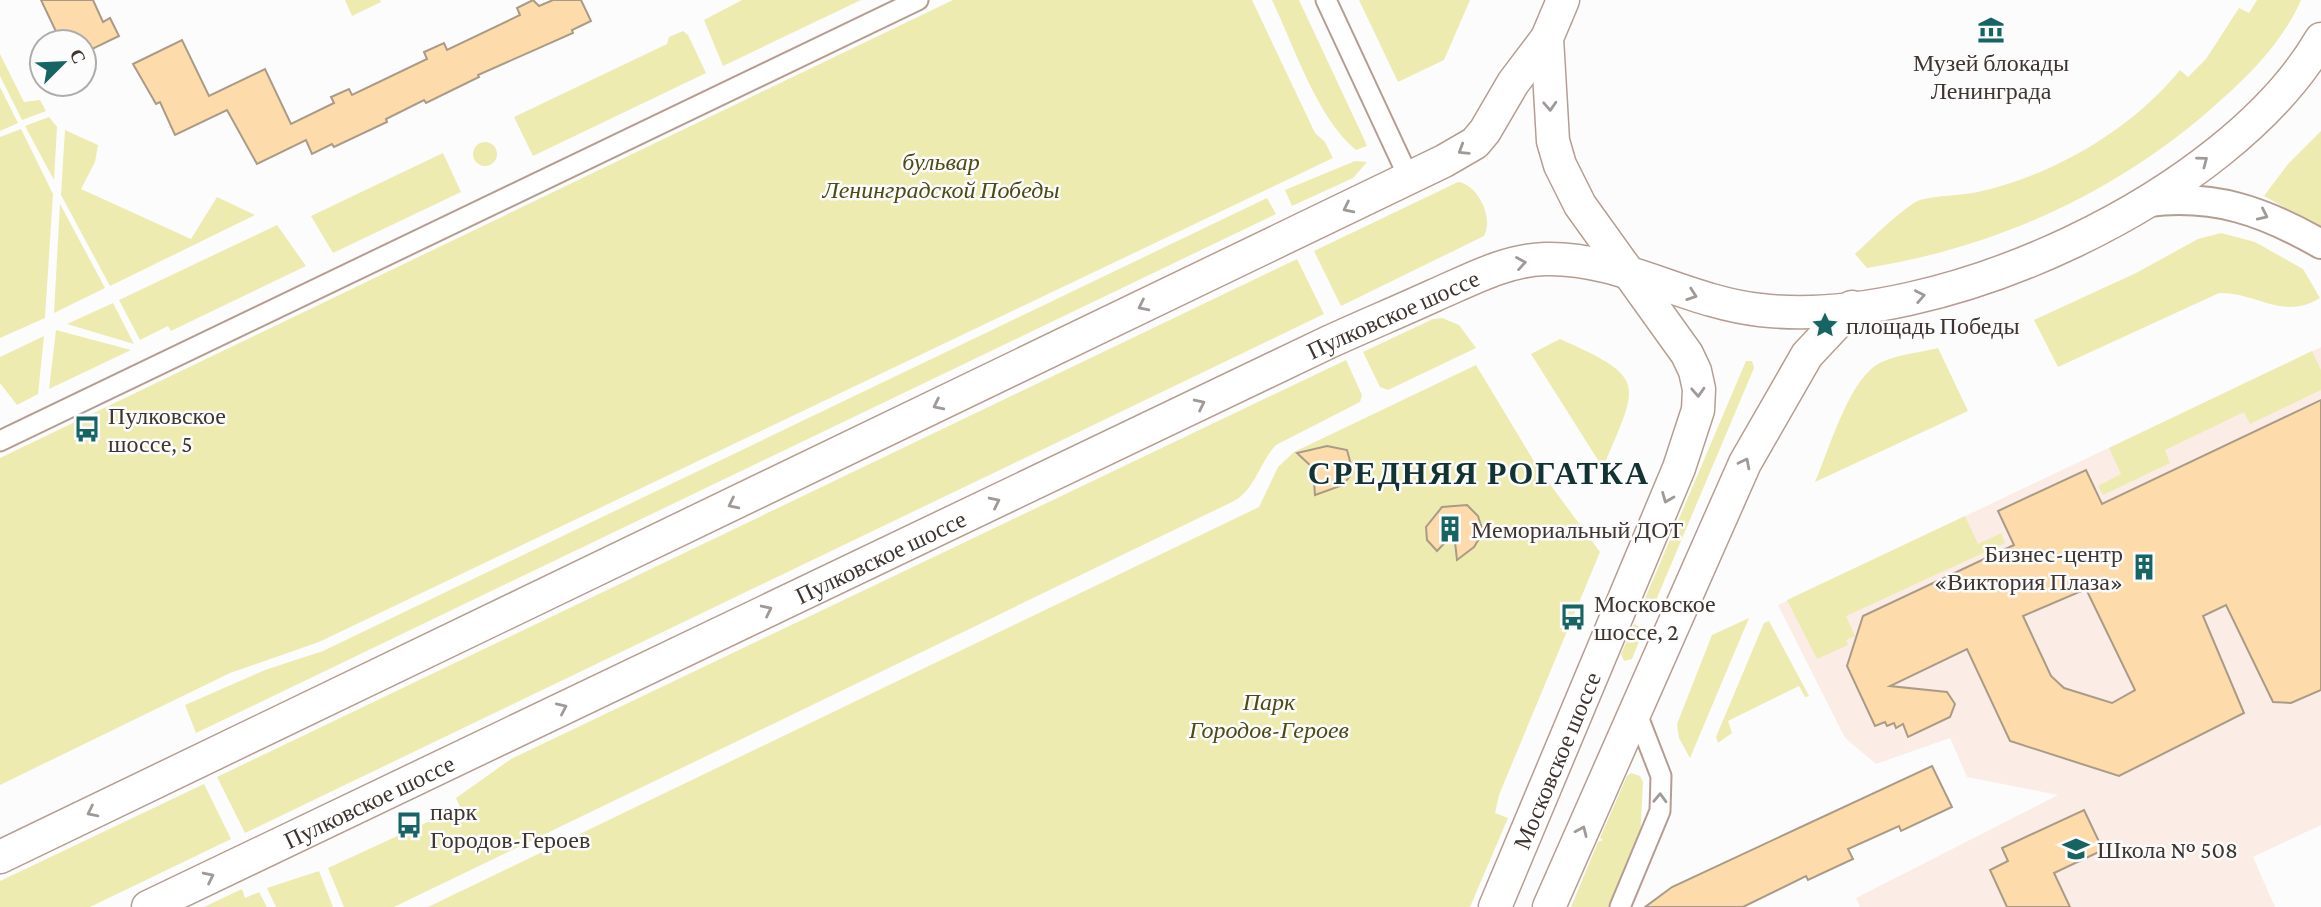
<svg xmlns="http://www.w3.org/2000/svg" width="2321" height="907" font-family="'Crimson Pro',serif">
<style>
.built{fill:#fbede6}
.green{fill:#edebb0}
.building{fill:#fddbaa;stroke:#aa9b86;stroke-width:2;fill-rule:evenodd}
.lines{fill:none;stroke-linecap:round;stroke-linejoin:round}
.street-casing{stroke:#b69d91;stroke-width:23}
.secondary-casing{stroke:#b69d91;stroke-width:32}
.primary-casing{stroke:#b69d91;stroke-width:35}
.street{stroke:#fff;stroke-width:19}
.secondary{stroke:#fff;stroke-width:28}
.primary{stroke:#fff;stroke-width:32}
.oneway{stroke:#9f9a98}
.labels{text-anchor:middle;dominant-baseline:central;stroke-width:5;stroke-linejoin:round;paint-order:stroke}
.poi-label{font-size:24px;fill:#3f3530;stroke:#fcfcfc;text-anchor:start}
.park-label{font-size:24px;font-style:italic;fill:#4e4a14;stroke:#fcfcfc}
.street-label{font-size:24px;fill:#3f3530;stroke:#fcfcfc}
.district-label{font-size:32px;font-weight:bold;letter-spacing:2px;fill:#113433;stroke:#fcfcfc}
</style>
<rect width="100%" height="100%" fill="#fcfcfc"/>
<!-- built -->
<polygon class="built" points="2321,347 2321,825 2253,857 2275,907 1860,907 1856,898 2058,795 1967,777 1950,738 1876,764 1845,738 1778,605"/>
<!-- green -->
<g class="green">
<polygon points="345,0 380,0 381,2 352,16"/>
<polygon points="742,0 861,0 723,66 704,20"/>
<polygon points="953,0 1252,0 1315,133 1325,142 1333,158 319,642 230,673 0,785 0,458"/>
<path d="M1272,0H1299L1364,139L1367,146L1356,150C1317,118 1294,46 1272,0Z"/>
<polygon points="1359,0 1470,0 1444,60 1398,82"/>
<path d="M2257,0H2301C2284,39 2254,71 2222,99C2123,190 1999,247 1867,268L1855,254C1867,243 1908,203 1920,200C1938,195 1959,196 1978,192C2054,175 2131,130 2180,70L2188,77L2206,59L2239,8L2249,13Z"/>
<polygon points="683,31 688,35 706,73 533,156 514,117 667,44 669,37"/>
<polygon points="0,54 24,102 40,100 46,111 22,120 0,76"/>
<polygon points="0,87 18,123 0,131"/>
<polygon points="49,117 57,127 54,180 25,126"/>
<polygon points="21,129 53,194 45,318 0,338 0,137"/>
<polygon points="65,130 98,145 95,162 81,189 191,239 217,197 255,215 110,286 61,195"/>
<polygon points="2321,131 2321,228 2264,196 2288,164"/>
<circle cx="485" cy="154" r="12"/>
<polygon points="443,153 461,192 333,253 311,216"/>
<polygon points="1355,161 1367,162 1353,178 1292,206 1285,190"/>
<path d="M1458,182C1478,184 1494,219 1484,236L1341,306L1314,251Z"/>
<polygon points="1267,198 1276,214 196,733 185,705 265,670 323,651"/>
<polygon points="60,204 105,288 54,313"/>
<polygon points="277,225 306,266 171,331 168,326 140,340 119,300"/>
<path d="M2221,233L2255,242L2303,269L2320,298C2283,321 2256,292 2219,293L2058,367L2034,320L2136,273L2198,239Z"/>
<polygon points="1297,259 1324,314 245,833 217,777"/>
<polygon points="113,303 134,344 67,324"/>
<polygon points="1442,318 1459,325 1476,348 1388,390 1380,387 1363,352 1433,319"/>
<polygon points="56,330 131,350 49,389"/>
<polygon points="44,336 38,394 17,405 0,383 0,357"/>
<path d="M1560,339C1650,379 1638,383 1603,468L1531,354Z"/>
<path d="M1938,348L1968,411L1815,482C1828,452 1848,384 1875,366C1891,355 1918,353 1938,348Z"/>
<polygon points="2312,351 2321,370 2321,390 2250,424 2244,412 2165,450 2170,463 2103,495 2098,486 2121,474 2109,448"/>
<path d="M1346,360L1362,395L1360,402L1276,445C1259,463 1256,488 1234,501L394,907H344L328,868L460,807L456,798L511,759Z"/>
<polygon points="1746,361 1752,361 1754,368 1651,612 1641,608"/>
<polygon points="1476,365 1538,468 1600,552 1499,795 1495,813 1508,818 1470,907 428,907 1259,507 1278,467 1294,452"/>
<polygon points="1965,516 1978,544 2001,533 2005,543 1846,616 1855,636 1846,640 1848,645 1817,659 1787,600"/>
<polygon points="1749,618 1690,758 1679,738 1677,724 1712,635"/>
<polygon points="1769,621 1809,696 1805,697 1799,686 1728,721 1732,733 1718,743 1716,737 1764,623"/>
<polygon points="1634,624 1644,629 1632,659 1624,661 1621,654"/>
<polygon points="1631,773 1640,776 1643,782 1640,840 1612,907 1571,907 1598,842 1603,840 1600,838 1627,776"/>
<polygon points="204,784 231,839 90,907 0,907 0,881"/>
<polygon points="319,871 333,907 276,907 267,888"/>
<polygon points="242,889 245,898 259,892 267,907 204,907"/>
</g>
<!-- building -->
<g class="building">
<polygon points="41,0 93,0 103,22 110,18 119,36 84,53 84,42 61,42"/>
<polygon points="533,0 539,6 553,0 581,0 591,21 572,30 573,33 478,75 479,77 426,103 424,100 386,119 387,122 334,147 332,144 312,154 306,140 257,164 227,110 175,135 160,102 156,104 133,64 182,40 209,96 265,69 291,124 334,103 331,97 349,89 352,95 427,59 424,52 444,43 447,50 520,15 517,8"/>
<path d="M2321,400V690L2291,703L2273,702L2226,605L2203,616L2244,713L2119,776L2010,741L1967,649L1890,686L1947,692L1955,704L1950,717L1908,737L1903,724L1896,728L1894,723L1887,726L1885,722L1875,726L1847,666L1863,616L2014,545L1998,511L2086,470L2102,504ZM2086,589L2135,690L2112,703L2064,688L2051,676L2023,616Z"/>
<polygon points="1327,446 1347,450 1353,472 1343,485 1315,495 1313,468 1297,453"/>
<polygon points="1467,505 1478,516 1483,532 1474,547 1457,560 1454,533 1437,551 1427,540 1426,527 1442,507"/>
<polygon points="1932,766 1952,807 1901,831 1899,826 1848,849 1853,859 1808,880 1806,876 1743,907 1645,907 1672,887"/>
<polygon points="2084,810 2103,850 2054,873 2070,907 2007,907 1990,870 2008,861 2002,848"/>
</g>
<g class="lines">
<!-- street casing -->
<g class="street-casing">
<g id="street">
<polyline points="1326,0 1409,178"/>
<polyline points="0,441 918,0"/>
<polyline points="1620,907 1660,811 1661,776 1635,709"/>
</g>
</g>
<!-- secondary casing -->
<g class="secondary-casing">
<path id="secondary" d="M2148,202C2215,194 2263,211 2321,244"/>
</g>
<!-- primary casing -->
<g class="primary-casing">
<g id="primary">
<polyline points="0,857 1444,161 1475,143 1485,131 1513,83 1547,38"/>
<path id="s1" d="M148,907L1329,342C1364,326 1400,311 1435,295C1470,280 1506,260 1545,259C1621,257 1686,302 1760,310C1939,331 2229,197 2321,39"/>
<path id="s2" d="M1495,907L1679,468L1698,410L1699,389L1695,371L1687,354L1580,205L1560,165L1553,141L1547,38L1563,0"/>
<polyline points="1549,907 1745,463 1807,355 1852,307"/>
</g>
</g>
<!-- street -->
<use href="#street" class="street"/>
<!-- secondary -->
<use href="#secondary" class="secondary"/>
<!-- primary -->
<use href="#primary" class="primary"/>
</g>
<!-- one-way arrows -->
<defs><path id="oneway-chevron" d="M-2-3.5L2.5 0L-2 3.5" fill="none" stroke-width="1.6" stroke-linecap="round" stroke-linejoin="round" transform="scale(1.75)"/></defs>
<g class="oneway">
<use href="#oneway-chevron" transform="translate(1550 106) rotate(87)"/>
<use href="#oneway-chevron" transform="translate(1463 150) rotate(148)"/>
<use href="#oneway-chevron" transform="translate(2203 161) rotate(-37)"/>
<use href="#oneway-chevron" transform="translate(1348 208) rotate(154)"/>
<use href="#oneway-chevron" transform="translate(2263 215) rotate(25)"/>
<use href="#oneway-chevron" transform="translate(1521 263) rotate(-10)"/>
<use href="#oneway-chevron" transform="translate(1692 295) rotate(19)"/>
<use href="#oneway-chevron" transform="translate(1920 296) rotate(-11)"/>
<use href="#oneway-chevron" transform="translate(1143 306) rotate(154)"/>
<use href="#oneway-chevron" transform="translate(1698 392) rotate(87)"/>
<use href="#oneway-chevron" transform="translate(1200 404) rotate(-26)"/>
<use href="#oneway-chevron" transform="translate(938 405) rotate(154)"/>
<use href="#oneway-chevron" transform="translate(1745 463) rotate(-63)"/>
<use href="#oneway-chevron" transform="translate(1667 498) rotate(112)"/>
<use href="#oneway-chevron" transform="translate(995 502) rotate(-26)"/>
<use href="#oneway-chevron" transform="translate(733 504) rotate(154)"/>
<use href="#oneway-chevron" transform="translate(767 610) rotate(-26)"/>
<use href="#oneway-chevron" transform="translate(562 708) rotate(-25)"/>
<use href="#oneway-chevron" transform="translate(1660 798) rotate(-88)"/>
<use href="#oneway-chevron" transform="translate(92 812) rotate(154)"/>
<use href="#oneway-chevron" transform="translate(1582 831) rotate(-66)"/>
<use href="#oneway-chevron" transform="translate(209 877) rotate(-26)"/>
</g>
<!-- icons -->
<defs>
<g id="museum-bare" transform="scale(2.1)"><path d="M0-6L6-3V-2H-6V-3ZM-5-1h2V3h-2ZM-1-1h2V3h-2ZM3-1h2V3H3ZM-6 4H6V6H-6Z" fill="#166564" stroke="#fcfcfc" stroke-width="2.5" paint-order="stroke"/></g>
<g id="sight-bare" transform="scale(2.1)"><path d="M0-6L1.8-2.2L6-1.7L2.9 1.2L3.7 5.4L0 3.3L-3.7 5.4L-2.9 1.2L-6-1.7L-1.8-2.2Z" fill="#166564" stroke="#fcfcfc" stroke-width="2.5" paint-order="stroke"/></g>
<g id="bus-bare" transform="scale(2.1)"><path d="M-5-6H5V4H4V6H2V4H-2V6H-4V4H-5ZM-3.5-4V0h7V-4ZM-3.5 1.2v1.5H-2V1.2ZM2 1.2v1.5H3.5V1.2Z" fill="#166564" stroke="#fcfcfc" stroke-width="2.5" paint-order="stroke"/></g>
<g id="building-bare" transform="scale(2.1)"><path d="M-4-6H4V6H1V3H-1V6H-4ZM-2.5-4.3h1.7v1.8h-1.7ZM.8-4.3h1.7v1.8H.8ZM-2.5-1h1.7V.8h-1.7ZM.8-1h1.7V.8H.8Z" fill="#166564" stroke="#fcfcfc" stroke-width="2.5" paint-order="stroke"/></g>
<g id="school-bare" transform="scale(2.1)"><path d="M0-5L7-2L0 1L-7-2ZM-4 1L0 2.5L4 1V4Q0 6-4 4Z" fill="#166564" stroke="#fcfcfc" stroke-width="2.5" paint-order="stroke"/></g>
</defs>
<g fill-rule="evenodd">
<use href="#museum-bare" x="1991" y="30"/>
<use href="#sight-bare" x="1825" y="325"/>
<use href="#bus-bare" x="87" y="429"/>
<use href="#building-bare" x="1450" y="529"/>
<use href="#building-bare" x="2144" y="567"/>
<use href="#bus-bare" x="1573" y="617"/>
<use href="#bus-bare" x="409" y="825"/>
<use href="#school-bare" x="2076" y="849"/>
</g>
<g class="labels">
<!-- poi labels -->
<g class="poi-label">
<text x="1991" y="62" text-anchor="middle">Музей блокады<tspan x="1991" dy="28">Ленинграда</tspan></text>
<text x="1846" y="325">площадь Победы</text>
<text x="108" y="415">Пулковское<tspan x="108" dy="28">шоссе, 5</tspan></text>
<text x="1471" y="529">Мемориальный ДОТ</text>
<text x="2123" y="553" text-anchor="end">Бизнес-центр<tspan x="2123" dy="28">«Виктория Плаза»</tspan></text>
<text x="1594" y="603">Московское<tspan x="1594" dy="28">шоссе, 2</tspan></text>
<text x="430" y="811">парк<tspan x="430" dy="28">Городов-Героев</tspan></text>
<text x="2097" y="849">Школа № 508</text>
</g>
<!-- park labels -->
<g class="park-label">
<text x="941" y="161">бульвар<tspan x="941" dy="28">Ленинградской Победы</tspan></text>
<text x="1269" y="701">Парк<tspan x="1269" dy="28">Городов-Героев</tspan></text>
</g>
<!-- street labels -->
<g class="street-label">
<text stroke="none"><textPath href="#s1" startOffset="1379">Пулковское шоссе</textPath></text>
<text stroke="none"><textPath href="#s1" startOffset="812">Пулковское шоссе</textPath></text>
<text stroke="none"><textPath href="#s2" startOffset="159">Московское шоссе</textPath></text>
<text stroke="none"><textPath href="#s1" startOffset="245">Пулковское шоссе</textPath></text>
</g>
<!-- district labels -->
<g class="district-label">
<text x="1479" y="473">СРЕДНЯЯ РОГАТКА</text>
</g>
</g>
<!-- north arrow -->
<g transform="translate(63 63) rotate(66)"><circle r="33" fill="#fcfcfc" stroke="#b0acaa" stroke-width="2"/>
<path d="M0-5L12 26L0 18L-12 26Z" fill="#166564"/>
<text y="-10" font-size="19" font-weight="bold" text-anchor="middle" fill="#3f3530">С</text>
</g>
</svg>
